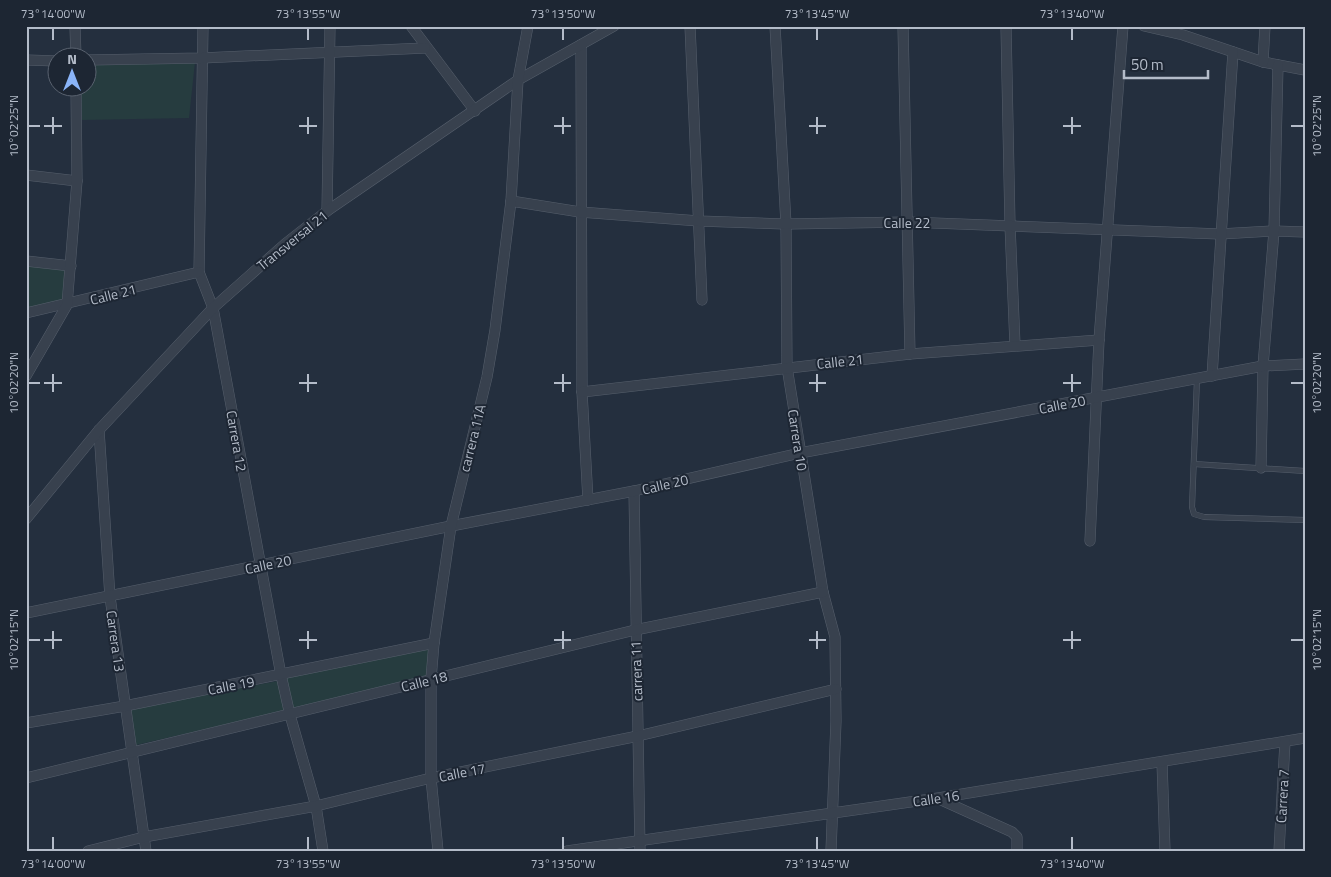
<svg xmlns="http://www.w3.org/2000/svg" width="1331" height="877" font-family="'Titillium Web',sans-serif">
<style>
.green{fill:#263c3f}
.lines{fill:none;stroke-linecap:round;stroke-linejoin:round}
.service-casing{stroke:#565f6c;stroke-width:6}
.minor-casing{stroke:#565f6c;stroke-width:11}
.service{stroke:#38414e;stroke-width:5}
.minor{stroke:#38414e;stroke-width:10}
.ticks{fill:none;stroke:#b4bcc9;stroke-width:2}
.labels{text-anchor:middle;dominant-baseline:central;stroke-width:4;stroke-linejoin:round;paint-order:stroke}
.street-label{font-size:14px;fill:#b4bcc9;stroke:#1d2633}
.neatline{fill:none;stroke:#b4bcc9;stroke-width:2}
.ticks-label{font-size:12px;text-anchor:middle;fill:#b4bcc9}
</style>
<rect width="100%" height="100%" fill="#242f3e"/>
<!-- green -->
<g class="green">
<polygon points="195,62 189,118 82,120 81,88 88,88 88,65"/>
<polygon points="26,264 69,268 65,303 26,311"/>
<polygon points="431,648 428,677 292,710 284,678"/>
<polygon points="278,681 284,711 136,745 129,709"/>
</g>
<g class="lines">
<!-- service casing -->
<g class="service-casing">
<g id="service">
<polyline points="1197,379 1192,507 1194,514 1204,517 1305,520"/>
<polyline points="1194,464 1305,471"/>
</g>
</g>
<!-- minor casing -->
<g class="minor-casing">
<g id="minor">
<polyline points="75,26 76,58"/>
<polyline points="203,26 199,272 213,308 281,675 290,715 316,806 323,851"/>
<polyline points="411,26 475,111"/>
<polyline points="690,26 702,300"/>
<polyline points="775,26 786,224 787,367 823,592 835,637 836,721 831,851"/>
<polyline points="903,26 910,354"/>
<polyline points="1006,26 1010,225 1015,345"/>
<polyline points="1144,26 1183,35 1263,62 1305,70"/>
<polyline points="581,45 582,392 588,500"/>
<polyline points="26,60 58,61"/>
<polyline points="88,60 202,58 425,48"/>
<polyline points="1263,62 1265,26"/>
<polyline points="26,175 77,181"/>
<polyline points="511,201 580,212 699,221 786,224 908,222 1220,234 1274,231 1305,232"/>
<polyline points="327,211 330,26"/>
<polyline points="26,261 71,266"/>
<polyline points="26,313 199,272"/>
<polyline points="26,376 67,305 77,181 76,88"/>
<polyline points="1212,376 1233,52"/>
<polyline points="582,392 910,354 1099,340"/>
<polyline points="99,430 110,597 146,851"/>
<polyline points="1261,468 1263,366 1274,231 1278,65"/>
<polyline points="634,491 640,851"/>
<polyline points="26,519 99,430 213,308 285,244 327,211 518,80 614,26"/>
<polyline points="1090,541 1099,340 1123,26"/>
<polyline points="26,613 451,526 634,491 800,453 1263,366 1305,364"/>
<polyline points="26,723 125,706 434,643"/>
<polyline points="1162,762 1165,851"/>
<polyline points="26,778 635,630 823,592"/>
<polyline points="939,799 1012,832 1017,837 1017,851"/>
<polyline points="88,851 144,837 316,806 431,778 638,736 836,689"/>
<polyline points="438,851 431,778 431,679 434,643 451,526 487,377 495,330 511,201 518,80 528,26"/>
<polyline points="567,851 938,798 1305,738"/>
<polyline points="1279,851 1285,742"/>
</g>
</g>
<!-- service -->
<use href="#service" class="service"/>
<!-- minor -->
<use href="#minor" class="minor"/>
</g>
<!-- ticks -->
<path class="ticks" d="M53,28V40M308,28V40M563,28V40M817,28V40M1072,28V40M53,117V134M308,117V134M563,117V134M817,117V134M1072,117V134M28,126H40M44,126H62M299,126H317M554,126H571M809,126H826M1063,126H1081M1291,126H1304M53,374V392M308,374V392M563,374V392M817,374V392M1072,374V392M28,383H40M44,383H62M299,383H317M554,383H571M809,383H826M1063,383H1081M1291,383H1304M53,631V649M308,631V649M563,631V649M817,631V649M1072,631V649M28,640H40M44,640H62M299,640H317M554,640H571M809,640H826M1063,640H1081M1291,640H1304M53,837V850M308,837V850M563,837V850M817,837V850M1072,837V850"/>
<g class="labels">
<!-- street labels -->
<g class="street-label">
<text x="907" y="222">Calle 22</text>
<text transform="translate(292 240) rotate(-39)">Transversal 21</text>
<text transform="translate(113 294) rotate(-14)">Calle 21</text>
<text transform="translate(840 361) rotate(-6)">Calle 21</text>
<text transform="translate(1062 404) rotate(-11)">Calle 20</text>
<text transform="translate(472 438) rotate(-76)">carrera 11A</text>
<text transform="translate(798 440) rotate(81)">Carrera 10</text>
<text transform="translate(237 441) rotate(80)">Carrera 12</text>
<text transform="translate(665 484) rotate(-13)">Calle 20</text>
<text transform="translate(268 564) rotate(-12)">Calle 20</text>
<text transform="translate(116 641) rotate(82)">Carrera 13</text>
<text transform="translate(636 671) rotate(-92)">carrera 11</text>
<text transform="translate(424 681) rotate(-14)">Calle 18</text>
<text transform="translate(231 685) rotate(-11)">Calle 19</text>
<text transform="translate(462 772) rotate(-11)">Calle 17</text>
<text transform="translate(1282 796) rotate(-87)">Carrera 7</text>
<text transform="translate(936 798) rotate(-8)">Calle 16</text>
</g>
</g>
<!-- border -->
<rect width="1331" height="877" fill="none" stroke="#1d2633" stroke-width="55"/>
<!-- north arrow -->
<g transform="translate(72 72)"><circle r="24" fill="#1d2633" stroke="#59626f"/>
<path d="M0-4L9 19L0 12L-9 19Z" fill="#8ab4f8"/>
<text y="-8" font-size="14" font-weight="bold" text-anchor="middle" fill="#b4bcc9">N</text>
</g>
<!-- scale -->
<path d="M1124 70v8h84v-8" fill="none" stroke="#b4bcc9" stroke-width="2.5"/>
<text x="1131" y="70" font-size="15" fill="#b4bcc9" stroke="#1d2633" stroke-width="4" paint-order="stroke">50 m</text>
<rect x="28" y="28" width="1276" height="822" class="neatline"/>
<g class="ticks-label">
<text x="53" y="18">73°14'00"W</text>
<text x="308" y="18">73°13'55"W</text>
<text x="563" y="18">73°13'50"W</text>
<text x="817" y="18">73°13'45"W</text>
<text x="1072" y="18">73°13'40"W</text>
<text transform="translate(14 126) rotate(-90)" y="4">10°02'25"N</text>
<text transform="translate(1317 126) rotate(-90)" y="4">10°02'25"N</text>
<text transform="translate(14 383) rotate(-90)" y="4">10°02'20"N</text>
<text transform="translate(1317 383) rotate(-90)" y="4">10°02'20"N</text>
<text transform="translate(14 640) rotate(-90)" y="4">10°02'15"N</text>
<text transform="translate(1317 640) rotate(-90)" y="4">10°02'15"N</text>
<text x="53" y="868">73°14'00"W</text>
<text x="308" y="868">73°13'55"W</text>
<text x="563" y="868">73°13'50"W</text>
<text x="817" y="868">73°13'45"W</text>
<text x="1072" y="868">73°13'40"W</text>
</g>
</svg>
